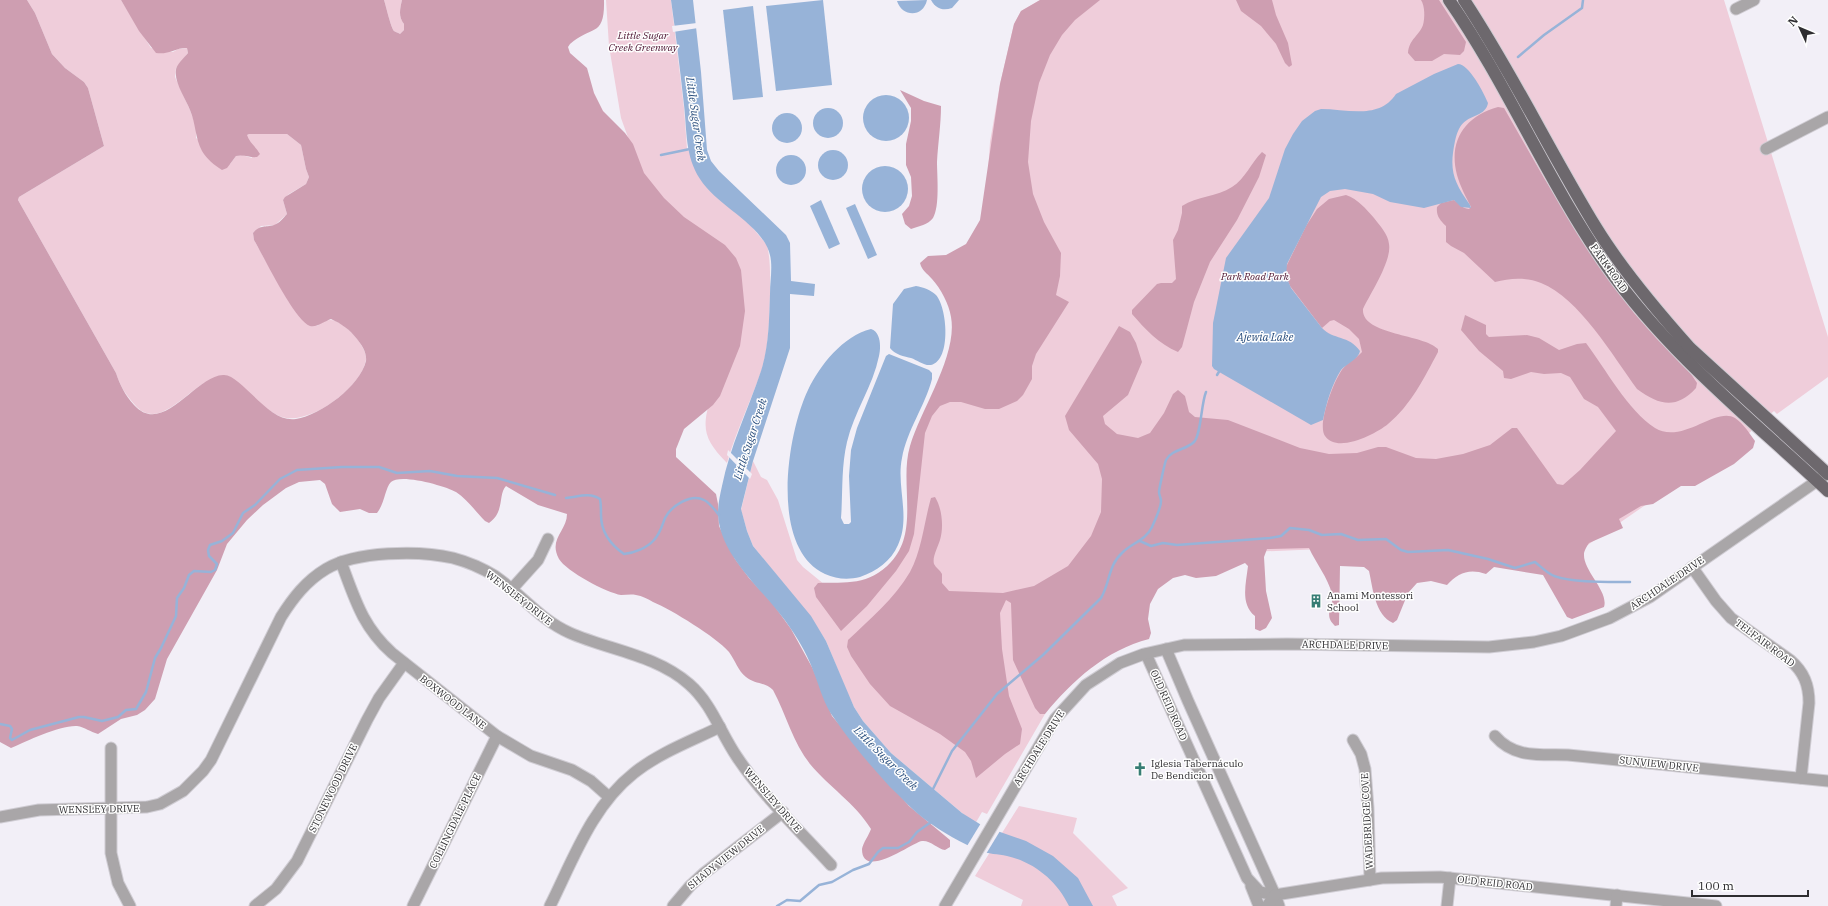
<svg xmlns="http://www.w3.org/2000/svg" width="1828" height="906" font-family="'IBM Plex Serif',serif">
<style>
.green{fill:#efcdda}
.forest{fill:#ce9eb1}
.water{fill:#97b3d8}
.pier{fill:#f2eff7}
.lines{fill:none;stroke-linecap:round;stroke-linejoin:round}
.stream{stroke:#97b3d8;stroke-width:2.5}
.minor-casing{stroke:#cfccd3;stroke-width:13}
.major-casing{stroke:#cfccd3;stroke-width:14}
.minor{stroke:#a9a6a8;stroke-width:11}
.major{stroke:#6d686d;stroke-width:12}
.labels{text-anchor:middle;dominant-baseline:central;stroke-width:3;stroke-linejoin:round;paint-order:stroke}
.park-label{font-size:10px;font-style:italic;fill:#4c1330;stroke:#fefefe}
.street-label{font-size:10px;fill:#2e2d30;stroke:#fefefe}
.poi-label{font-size:10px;fill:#2e2d30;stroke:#fefefe;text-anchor:start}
.water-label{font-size:11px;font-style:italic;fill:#264b7b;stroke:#fefefe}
</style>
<rect width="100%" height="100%" fill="#f2eff7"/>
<!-- green -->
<g class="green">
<path d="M27,0H121L151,48L173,52L178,49L187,48L188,53L176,68L175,77L190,110L196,126V138L230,164L236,156L242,155L252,158L246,135L249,134H287L301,145L306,169L309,177L306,184L289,194L283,200L287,214L275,225L261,226L253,233L254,240L289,302L317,326C321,323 325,320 330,320C344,320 368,347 366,360C361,388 309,426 282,417C267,412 249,392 236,382C228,382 213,379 206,382C185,393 157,431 135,405C126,395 120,386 116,373L18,200L19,197L104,146L88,88L84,82L65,68L52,54L35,13Z"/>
<path d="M384,0H402C400,9 398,16 404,24V30L400,34C399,33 395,32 394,31C391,28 386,6 384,0Z"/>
<path d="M606,0H671L684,108L687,149L767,245C771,262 770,279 770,296C769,321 769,345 762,369C751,401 736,431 727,463C704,439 701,429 711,397L663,207L638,165L621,118L609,46Z"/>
<polygon points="1040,0 1724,0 1828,337 1828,377 1777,414 1774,411 1748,434 1553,569 1346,548 1132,557 1020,672 1045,714 987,814 982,812 975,824 891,753 863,721 854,707 847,692 826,641 810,616 753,546 747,531 741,510 753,461 761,477 767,480 778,500 797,560 803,567 835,593 858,587 904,555 920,442 933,405 962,307 985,216 990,142 1000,84 1014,24 1021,11"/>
<polygon points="1019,806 1077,818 1073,833 1128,888 1112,896 1117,906 1021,906 1023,900 975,876"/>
</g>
<!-- forest -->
<g class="forest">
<path d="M0,0H27L35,13L52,54L65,68L84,82L88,88L104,146L19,197L18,200L116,373C120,385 125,395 134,405C163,437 195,376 223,375C241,373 268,424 296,419C321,415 360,386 366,361C367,353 362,345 357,339C349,329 342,324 331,319C325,321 316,328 310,326C294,320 264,257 254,240L253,233C261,224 264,228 274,225C280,223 283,218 287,214L283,200L285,197L306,184L309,177L306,169L301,145L287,134H249L247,135C249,142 256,147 260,154L257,157C250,158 244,154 236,156L227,168L222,170C214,165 207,159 202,151C195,138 196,124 190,110C186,99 174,83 176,70C176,65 184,58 188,53L187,48C177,47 169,55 156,53L139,31L121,0H384C386,6 391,28 394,31C395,32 399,33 400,34L404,30V24C398,16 400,9 402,0H604C605,38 591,25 570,44L568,47L570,53L587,68L594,93L603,111L625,133L633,144L644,173L664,198L684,217L725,245L736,258L741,270L745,311L740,346L720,396L713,405L684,429L676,449V457L716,494L718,504L719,526L735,559L749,578L773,604L791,629L813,669L832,716L909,806L950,840V847L945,850C938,849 930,840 922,841C913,842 862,881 862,849C863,843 869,835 871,829C855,803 829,787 810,764C793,743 786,714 773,690C765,682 754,684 746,677C738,671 735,660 729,652C716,637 672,610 653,602C648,599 642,596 636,595C631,594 626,595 621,595C607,593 566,571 559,559C548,539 567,531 567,514L538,505L506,486C498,494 505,512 489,523L485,521C476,512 467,499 456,492C446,486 400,473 391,482C385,488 385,503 377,513H369L360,509L340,512L332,504L325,484L320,480L299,482L286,488L263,505L247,520L227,544L217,570L167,659L155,699L145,710L137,715L121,719L98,734C90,732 85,727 77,726C60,725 27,741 11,748L0,742Z"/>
<path d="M1040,0H1100L1075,20L1062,35L1050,55L1039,83L1031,121L1028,162L1033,194L1044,222L1061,253L1060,276L1056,295L1069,302L1036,354L1032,366V379L1023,395L1017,401L999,409H985L961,402H950L940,406L932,416L925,433L914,534L909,551L896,571L867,606L841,631L816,597L814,588L818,583C846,582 869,586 891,562C920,531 899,483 910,446C921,409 958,355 951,317C949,304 941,289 932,279C927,273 922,271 920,263L928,256L946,255L966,244L980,220L1000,84L1014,24L1021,11Z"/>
<polygon points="1236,0 1272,0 1276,15 1288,43 1292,65 1289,67 1285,63 1276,44 1261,26 1241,11"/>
<path d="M1421,0H1439L1466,42L1464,51L1460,55L1444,54L1432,61H1415L1408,53C1409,39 1419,36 1423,25C1425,18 1425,6 1421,0Z"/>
<path d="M900,90L924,101L941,106C941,125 938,143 937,162C937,176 940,206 933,218C928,225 919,226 911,229L905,224L902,214L909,206L912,196L911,177L906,165V144L911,121V108Z"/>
<path d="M1498,107L1504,108L1544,178L1593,258L1634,313L1657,339L1691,374L1697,383L1696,388C1676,410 1659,405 1637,389C1613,356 1579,298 1541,283C1526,277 1510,278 1495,282L1464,253L1451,246L1446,242V226C1440,220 1436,216 1437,207L1441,203L1454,200C1460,204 1461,208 1469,209L1471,207C1466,197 1460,186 1457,175C1448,141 1465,116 1498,107Z"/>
<path d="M1262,152L1266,155L1259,177L1237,220L1210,262L1194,302L1182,347L1178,352C1159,344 1145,329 1132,314V310L1157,284L1161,283H1172L1176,279L1173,240L1178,230L1182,213V206C1197,196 1217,197 1232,187C1245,179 1251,163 1262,152Z"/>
<path d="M1346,195C1358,199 1366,209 1374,218C1380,226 1388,234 1389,244C1392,261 1370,294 1363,309C1361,335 1424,334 1438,349V352C1424,378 1411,405 1388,424C1376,434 1337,454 1325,436C1317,425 1333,384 1340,373C1345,363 1355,360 1362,352L1359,339L1349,329L1334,320L1330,321L1322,328L1290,286L1286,276V267L1306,226L1317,209L1329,199Z"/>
<path d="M1465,315L1486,325V334L1489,337L1527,335L1539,338L1559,350L1577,344L1586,343C1605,368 1628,411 1655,428C1682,445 1716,406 1735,418C1743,423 1750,434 1755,441L1753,448L1734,464L1695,486H1681L1653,504L1641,506L1619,519L1623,528L1589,543C1587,546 1584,551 1584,554C1583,571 1609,591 1604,607L1572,619L1567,617L1543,575L1494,567L1486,574C1469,568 1458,573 1447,585L1431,581L1417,583L1408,593L1397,620L1393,623C1375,615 1373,589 1369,571L1364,567L1340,566L1339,625L1335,626C1322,614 1335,606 1332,594C1328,578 1316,563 1309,548L1267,549L1264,557L1266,591L1272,618L1266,628L1260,631L1255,629V616C1240,604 1246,584 1248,566L1245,563L1216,576L1196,578L1185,575L1173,578L1158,589L1150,604L1148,619L1151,633L1149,639C1106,650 1072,681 1045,714H1040L1035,708L1013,660L1011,603L1006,600L1000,613L1002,649L1009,696L1022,729L1020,744L1005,754L976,778L971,761L965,752L940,734L890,706L870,684L851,656L847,647L848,640C869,620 895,598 910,572C922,550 924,522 931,498L935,497C942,508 944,527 940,540C938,547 932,557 934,564C936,568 940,570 942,574V583L949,591L1003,593L1034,586L1068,566L1091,536L1101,512L1102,479L1098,464L1069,430L1065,416L1119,326L1130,332L1136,343L1142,362L1128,395L1103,416L1105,424L1117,434L1138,438L1150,433L1164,413L1173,394L1178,390L1185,396L1189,412L1195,417L1228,420L1300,448L1329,454L1357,453L1378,447H1386L1416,458L1436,459L1463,454L1490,445L1512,428H1517L1557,484L1563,485L1580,470L1616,431L1598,407L1584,399L1570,377L1561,373L1544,374L1531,372L1511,379L1504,378L1503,371L1479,351L1461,330Z"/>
</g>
<!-- water -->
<g class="water">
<path d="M671,0H693L701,72L707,150L711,161L719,171L786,235L790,243L791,281L815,284L814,296L790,294V348L753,461L741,509L747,531L753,546L811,616L826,641L854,707L863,721L891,753L962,813L983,826L1026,841L1053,856L1078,878L1093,906H1069C1057,881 1034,862 1007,856C998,854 988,854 980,851C962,843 942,832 927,821C913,811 902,798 890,787C870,765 851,743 834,718C824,705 820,688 814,673C809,658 800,642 791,629C768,593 719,558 718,513C718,504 720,495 722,486C730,446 748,410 761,371C769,346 769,320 770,294C770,283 772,272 771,261C768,226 718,208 700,179C685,156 687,131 684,105C680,70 676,35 671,0Z"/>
<polygon points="823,0 832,85 776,91 766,6"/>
<path d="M927,0C923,18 902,17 897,1Z"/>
<path d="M931,0H959L952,8C943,11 936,9 931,0Z"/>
<polygon points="753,6 763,97 733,100 723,10"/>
<path d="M1458,64C1469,64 1484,93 1488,103C1486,114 1475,115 1467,120C1459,125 1457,133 1455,141C1449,170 1453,181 1470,205L1471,208L1461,207L1454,200L1424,208L1390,202L1373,194L1345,189L1330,191L1321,197L1287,264L1286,276L1291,288L1322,328C1333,340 1349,335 1360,351C1359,359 1346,364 1341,370C1332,384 1326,404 1323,420L1311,425L1214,369L1212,366L1213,323L1226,258L1269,198L1285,149L1293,134L1302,121L1315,111L1321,109C1347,109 1379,120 1396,94L1434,74Z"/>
<circle cx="886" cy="118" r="23"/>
<circle cx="828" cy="123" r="15"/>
<circle cx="787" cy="128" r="15"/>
<circle cx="833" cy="165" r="15"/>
<circle cx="791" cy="170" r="15"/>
<circle cx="885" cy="189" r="23"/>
<polygon points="821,200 840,244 829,249 810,206"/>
<polygon points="855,204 877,255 868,259 846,208"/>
<path d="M916,286C923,287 931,290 936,295C947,307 952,360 931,365C924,366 917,360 911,358C905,357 894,354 890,348L893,304L904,289Z"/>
<path d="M871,329C881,332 881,347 879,356C873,386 854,412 847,442C841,467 843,493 841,518L844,524H849L851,522L849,476L851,450L857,428L886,356L889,354L929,370L932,373V379C925,406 907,430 902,458C896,486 911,517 898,545C891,561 877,571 860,577C848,580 836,579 825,574C769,548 787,434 808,390C820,365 843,336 871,329Z"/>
</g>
<!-- pier -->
<g class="pier">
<polygon points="697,23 698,28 673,32 672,26"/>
<polygon points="728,450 752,474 750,479 727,455"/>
<polygon points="981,823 1000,831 986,854 967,846"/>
</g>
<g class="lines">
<!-- stream -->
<g class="stream">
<polyline points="1518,57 1544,35 1582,8 1583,0"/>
<polyline points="661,155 690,149"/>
<polyline points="1217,375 1220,370"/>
<path d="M566,498C578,497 589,492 600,499C601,504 601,509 601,515C601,532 611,545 624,554C634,553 647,548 654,540C660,534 662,526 665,518C671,506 691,493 704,500C710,503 715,510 719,515"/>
<path d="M1140,541L1151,546L1163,543L1177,545L1270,538L1281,536L1290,528L1309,530L1322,535L1341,534L1358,540L1386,539L1401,550L1408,552L1448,550L1488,559L1515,568L1535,562C1540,566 1546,572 1552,575C1568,583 1611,582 1630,582"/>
<polyline points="0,724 10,726 12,729 10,738 12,740 30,730 79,717 84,717 102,721 118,717 126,710 136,709 146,692 155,658 161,648 176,616 177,598 184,588 189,575 194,571 211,572 215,570 217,564 209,556 208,550 210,545 222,541 233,533 243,513 255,505 280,479 297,470 342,467 379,467 397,473 430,471 457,476 497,478 555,495"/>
<path d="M932,791L952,751L997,694L1043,655L1101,598C1110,583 1108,565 1123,552C1132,543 1146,540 1152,527C1155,520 1161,508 1161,501C1161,498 1159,495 1159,492C1159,489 1165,462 1166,460C1172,449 1186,450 1194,442C1201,435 1201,404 1206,392"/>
<polyline points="777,906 787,900 800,901 819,885 832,882 853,870 869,864 878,852 883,848 898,848 909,842 917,832 931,822"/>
</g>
<!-- minor casing -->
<g class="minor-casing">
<g id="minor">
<polyline points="1736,9 1754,0"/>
<polyline points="1766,149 1828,117"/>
<path d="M341,562C355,599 362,626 392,653L497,736L531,756L572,770L591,781L609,797"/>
<path d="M1692,567L1716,601L1731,618L1790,660C1804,672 1809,685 1809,703L1801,778"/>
<polyline points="511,590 538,560 548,539"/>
<polyline points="1146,654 1247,878 1260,892 1275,895 1188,701 1166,649"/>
<path d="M1495,736C1515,759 1541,754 1568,755L1828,781"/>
<polyline points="1353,740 1361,754 1365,769 1368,808 1370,880"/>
<polyline points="111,748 111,853 118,883 130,906"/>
<path d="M0,817L39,810L147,807L160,804L183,791L203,771L211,760L281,617C293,598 306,581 326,569C356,551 419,550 453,558C468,562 482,568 495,576C521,594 540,620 570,633C609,650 656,655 689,684C712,704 720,732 737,757C763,796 799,830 831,865"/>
<polyline points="1251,886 1259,906"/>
<polyline points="1275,895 1382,878 1440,877 1716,906"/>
<polyline points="1275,895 1279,906"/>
<polyline points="255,906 276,889 297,861 367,720 379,698 404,663"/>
<polyline points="413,906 497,736"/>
<path d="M550,906C573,860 592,806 634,773C659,753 691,741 720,727"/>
<polyline points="673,906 690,886 703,874 783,812"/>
<polyline points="945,906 1055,719 1086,685 1120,663 1144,654 1184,645 1287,644 1489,647 1534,642 1561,636 1610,618 1650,597 1824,476"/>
<polyline points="1267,906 1275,895"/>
<polyline points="1447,906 1450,878"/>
<polyline points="1616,906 1617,895"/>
</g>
</g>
<!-- major casing -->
<g class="major-casing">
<g id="major">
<path d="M1449,0C1508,85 1548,183 1608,268C1668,353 1752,420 1828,491"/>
<path d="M1464,0C1513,74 1551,154 1597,229C1623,271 1657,311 1690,348L1828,474"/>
</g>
</g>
<!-- minor -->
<use href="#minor" class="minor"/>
<!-- major -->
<use href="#major" class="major"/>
</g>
<!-- icons -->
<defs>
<g id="building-bare" transform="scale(1.08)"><path d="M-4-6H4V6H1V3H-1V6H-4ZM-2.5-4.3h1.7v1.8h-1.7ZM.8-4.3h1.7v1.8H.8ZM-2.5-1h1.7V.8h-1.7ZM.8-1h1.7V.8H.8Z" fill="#377d74" stroke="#fefefe" stroke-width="2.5" paint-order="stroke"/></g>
<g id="church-bare" transform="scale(1.08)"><path d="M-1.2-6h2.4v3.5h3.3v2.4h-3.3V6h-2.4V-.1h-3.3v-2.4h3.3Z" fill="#377d74" stroke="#fefefe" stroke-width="2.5" paint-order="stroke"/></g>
</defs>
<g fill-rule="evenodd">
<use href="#building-bare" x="1316" y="601"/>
<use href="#church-bare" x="1140" y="769"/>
</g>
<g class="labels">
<!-- park labels -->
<g class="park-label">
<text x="643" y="35">Little Sugar<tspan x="643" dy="12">Creek Greenway</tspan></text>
<text x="1255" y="276">Park Road Park</text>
</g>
<!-- street labels -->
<g class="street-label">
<text transform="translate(1609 268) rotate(55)">PARK ROAD</text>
<text transform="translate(1667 583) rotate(-34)">ARCHDALE DRIVE</text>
<text transform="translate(519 598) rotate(38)">WENSLEY DRIVE</text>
<text transform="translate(1765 643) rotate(37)">TELFAIR ROAD</text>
<text transform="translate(1345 645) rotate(1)">ARCHDALE DRIVE</text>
<text transform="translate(453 702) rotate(38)">BOXWOOD LANE</text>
<text transform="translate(1169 705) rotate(66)">OLD REID ROAD</text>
<text transform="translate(1039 748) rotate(-58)">ARCHDALE DRIVE</text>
<text transform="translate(1659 764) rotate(6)">SUNVIEW DRIVE</text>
<text transform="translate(333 788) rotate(-64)">STONEWOOD DRIVE</text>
<text transform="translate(773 800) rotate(49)">WENSLEY DRIVE</text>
<text transform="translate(99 809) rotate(-1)">WENSLEY DRIVE</text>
<text transform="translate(455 821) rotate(-64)">COLLINGDALE PLACE</text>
<text transform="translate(1367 821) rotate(-93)">WADEBRIDGE COVE</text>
<text transform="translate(726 857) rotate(-39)">SHADY VIEW DRIVE</text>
<text transform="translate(1495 883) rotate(6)">OLD REID ROAD</text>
</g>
<!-- poi labels -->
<g class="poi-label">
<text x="1327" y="595">Anami Montessori<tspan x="1327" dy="12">School</tspan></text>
<text x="1151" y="763">Iglesia Tabernáculo<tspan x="1151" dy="12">De Bendicion</tspan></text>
</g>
<!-- water labels -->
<g class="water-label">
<text transform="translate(696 119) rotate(82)">Little Sugar Creek</text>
<text x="1265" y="337">Ajewia Lake</text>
<text transform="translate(750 439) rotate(-72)">Little Sugar Creek</text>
<text transform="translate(886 758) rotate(45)">Little Sugar Creek</text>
</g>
</g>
<!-- north arrow -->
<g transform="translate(1800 28) rotate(314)" stroke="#fefefe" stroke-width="3" paint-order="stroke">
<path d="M0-3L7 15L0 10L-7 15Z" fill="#2e2d30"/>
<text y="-6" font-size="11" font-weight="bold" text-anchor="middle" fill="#2e2d30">N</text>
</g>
<!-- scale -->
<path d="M1692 890v6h116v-6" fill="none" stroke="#2e2d30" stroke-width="2"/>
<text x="1698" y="890" font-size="12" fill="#2e2d30" stroke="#fefefe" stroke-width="3" paint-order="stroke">100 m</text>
</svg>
